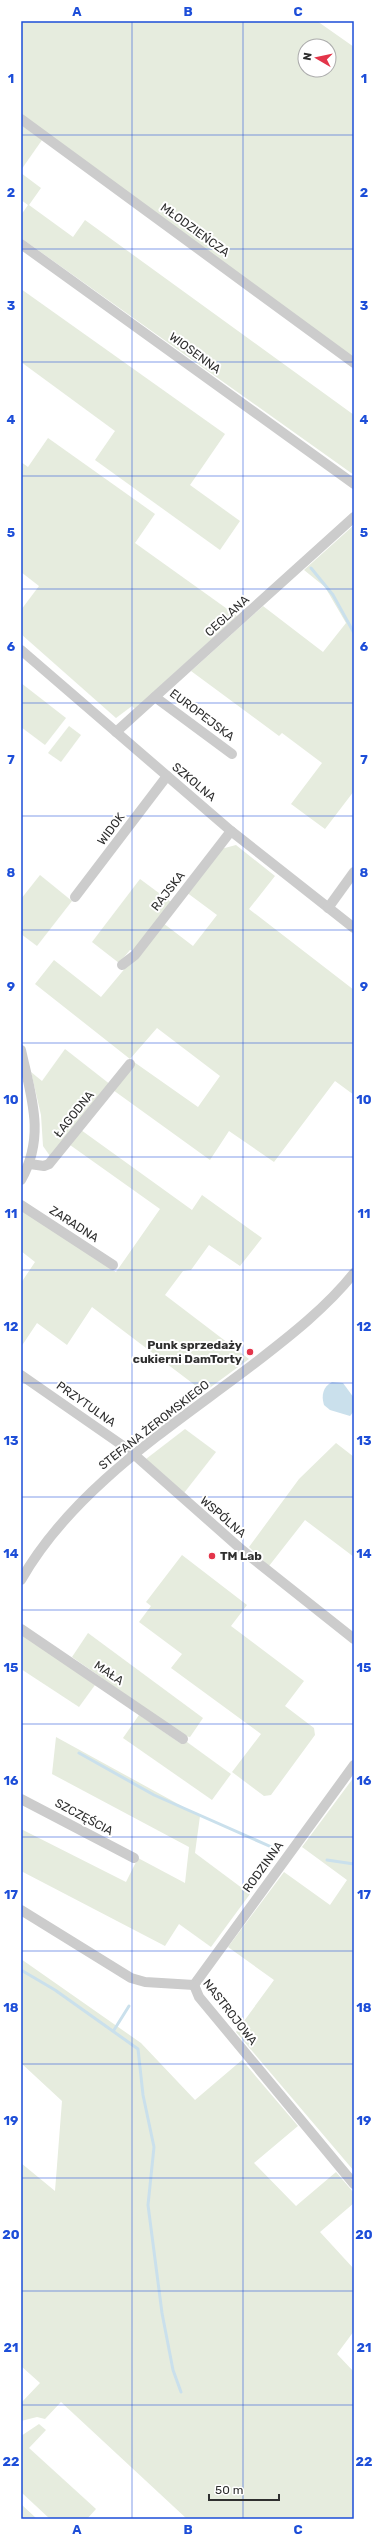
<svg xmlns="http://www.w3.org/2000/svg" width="375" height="2540" font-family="Rubik,sans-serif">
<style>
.green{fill:#e6ecde;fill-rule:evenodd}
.water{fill:#cae0ec}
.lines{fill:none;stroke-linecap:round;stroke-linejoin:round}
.stream{stroke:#cae0ec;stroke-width:3}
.minor{stroke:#ccc;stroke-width:10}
.grid{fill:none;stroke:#1d4ed8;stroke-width:1;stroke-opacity:0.55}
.poi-dot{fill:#e3354a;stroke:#fff;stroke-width:1.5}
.labels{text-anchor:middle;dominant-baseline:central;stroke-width:4;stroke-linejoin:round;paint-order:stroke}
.street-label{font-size:12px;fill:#2f2f2f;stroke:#fff}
.poi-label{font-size:12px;font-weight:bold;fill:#2f2f2f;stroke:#fff;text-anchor:end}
.neatline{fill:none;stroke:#1d4ed8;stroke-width:1.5}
.grid-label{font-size:13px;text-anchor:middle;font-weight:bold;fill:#1d4ed8}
</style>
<rect width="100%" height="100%" fill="#fff"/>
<!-- green -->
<g class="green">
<path d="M21,21H317L354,47V358L21,115ZM305,46H329V70H305Z"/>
<polygon points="21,125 42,140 21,170"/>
<polygon points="21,173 41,188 29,205 73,237 85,220 354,415 354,475 21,238 21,215 28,205 21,200"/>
<polygon points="21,289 225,434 190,485 240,521 220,550 95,460 115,431 21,362"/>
<polygon points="48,438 155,514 135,543 237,616 135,709 132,706 116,718 21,634 21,610 39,586 21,572 21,462 28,467"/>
<polygon points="354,525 354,791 325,829 291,804 322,763 282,733 279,736 191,671 263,606 323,652 346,623 325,587 304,570"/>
<polygon points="21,683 66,718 45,745 21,727"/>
<polygon points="69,726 81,735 61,762 48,753"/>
<polygon points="236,845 275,876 249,909 354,990 354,1095 335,1081 274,1162 229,1131 210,1160 113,1090 134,1062 198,1107 220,1076 157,1028 130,1059 35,984 54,960 101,997 163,923 193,946 217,915 186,892 221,849"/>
<polygon points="40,875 72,901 37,946 21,934 21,899"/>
<polygon points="140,879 171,902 133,951 130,950 119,963 92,942"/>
<polygon points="65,1049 111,1085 50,1156 43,1146 41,1115 31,1072 42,1081"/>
<polygon points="81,1130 192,1210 202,1195 262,1238 240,1266 209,1245 191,1270 183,1271 165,1295 249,1359 204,1392 92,1307 67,1345 37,1323 21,1347 21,1283 35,1262 21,1251 21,1209 116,1272 160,1209 70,1145"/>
<polygon points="185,1429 216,1452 184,1493 146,1459"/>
<polygon points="336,1443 354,1457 354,1557 305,1520 269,1566 249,1547 299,1479"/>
<polygon points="182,1555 247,1605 231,1626 304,1681 285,1706 314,1728 315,1735 271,1795 264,1796 232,1772 261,1734 171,1668 182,1654 139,1622 151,1606 146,1602"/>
<polygon points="21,1633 95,1685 79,1707 21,1669"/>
<polygon points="88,1633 203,1718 190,1737 185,1736 72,1657"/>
<polygon points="139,1715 180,1743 187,1742 231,1774 212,1800 123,1738"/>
<polygon points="56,1737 200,1816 195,1853 250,1894 211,1947 179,1924 165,1946 21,1871 21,1829 126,1882 138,1858 185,1883 189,1847 52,1774"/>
<polygon points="354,1777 354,2171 236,2032 274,1980 228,1947 284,1872 330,1905 347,1880 302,1847"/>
<polygon points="21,1959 141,2043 195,2100 242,2060 298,2126 254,2163 296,2206 336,2172 354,2193 354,2203 320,2232 354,2269 354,2331 337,2354 354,2372 354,2519 187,2519 61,2402 45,2419 37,2417 21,2421 21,2403 40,2383 21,2366 21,2163 55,2191 62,2101 21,2063"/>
<polygon points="39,2424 46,2430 29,2448 96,2509 87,2519 50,2519 21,2492 21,2436"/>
<polygon points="21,2504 37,2519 21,2519"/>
</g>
<!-- water -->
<path class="water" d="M332,1382L343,1383L354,1398V1411L350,1416L330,1410L324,1405C321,1395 323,1387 332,1382Z"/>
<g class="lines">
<!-- stream -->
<g class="stream">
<polyline points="311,568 333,595 354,633"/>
<polyline points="79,1753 154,1795 276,1849"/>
<polyline points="327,1860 354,1864"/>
<polyline points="21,1970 55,1990 138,2049 143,2095 154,2147 148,2205 162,2313 173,2370 181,2392"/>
<polyline points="114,2030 129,2006"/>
</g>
<!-- minor -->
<g class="minor">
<polyline points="21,119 354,363"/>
<polyline points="21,244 354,484"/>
<polyline points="21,650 231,831 354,928"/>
<polyline points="155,697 232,754"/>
<polyline points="116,732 354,517"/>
<polyline points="75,897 167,776"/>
<polyline points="328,908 354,872"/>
<polyline points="122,965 135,955 231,831"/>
<path d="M21,1050C31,1096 46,1136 21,1180"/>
<polyline points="30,1164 44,1166 49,1164 130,1064"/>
<polyline points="21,1205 113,1265"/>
<polyline points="21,1375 129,1450 242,1550 354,1639"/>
<path d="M21,1580C74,1487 173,1426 255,1363C290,1336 327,1307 354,1273"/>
<polyline points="21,1629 183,1739"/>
<polyline points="21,1799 134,1858"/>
<polyline points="21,1910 131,1978 145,1982 194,1985"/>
<polyline points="194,1985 354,1765"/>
<polyline points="194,1985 199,1997 354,2184"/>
</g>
</g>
<!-- grid -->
<path class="grid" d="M132,21V2519M243,21V2519M21,135H354M21,249H354M21,362H354M21,476H354M21,589H354M21,703H354M21,816H354M21,930H354M21,1043H354M21,1157H354M21,1270H354M21,1383H354M21,1497H354M21,1610H354M21,1724H354M21,1837H354M21,1951H354M21,2064H354M21,2178H354M21,2291H354M21,2405H354"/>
<!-- markers -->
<g class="poi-dot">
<circle cx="250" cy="1352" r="4"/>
<circle cx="212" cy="1556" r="4"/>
</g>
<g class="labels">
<!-- street labels -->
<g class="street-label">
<text transform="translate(195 230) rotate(36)">MŁODZIEŃCZA</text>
<text transform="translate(195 353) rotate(36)">WIOSENNA</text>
<text transform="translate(227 616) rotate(-42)">CEGLANA</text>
<text transform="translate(202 715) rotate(37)">EUROPEJSKA</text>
<text transform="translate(194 782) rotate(40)">SZKOLNA</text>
<text transform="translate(111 829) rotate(-53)">WIDOK</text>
<text transform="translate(168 891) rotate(-52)">RAJSKA</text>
<text transform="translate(74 1114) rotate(-51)">ŁAGODNA</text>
<text transform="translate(74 1224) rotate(33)">ZARADNA</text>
<text transform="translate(86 1404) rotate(35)">PRZYTULNA</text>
<text transform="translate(154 1425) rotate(-38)">STEFANA ŻEROMSKIEGO</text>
<text transform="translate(223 1517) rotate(41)">WSPÓLNA</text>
<text transform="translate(109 1673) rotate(34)">MAŁA</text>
<text transform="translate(84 1817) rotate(28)">SZCZĘŚCIA</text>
<text transform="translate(263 1867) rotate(-54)">RODZINNA</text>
<text transform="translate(230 2012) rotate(52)">NASTROJOWA</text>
</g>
<!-- poi labels -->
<g class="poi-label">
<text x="242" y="1345">Punk sprzedaży<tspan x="242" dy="14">cukierni DamTorty</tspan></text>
<text x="220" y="1556" text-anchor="start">TM Lab</text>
</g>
</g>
<!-- border -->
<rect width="375" height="2540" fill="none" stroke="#ffffff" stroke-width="44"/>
<!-- north arrow -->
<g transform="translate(317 58) rotate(279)"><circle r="19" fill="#ffffff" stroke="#acacac"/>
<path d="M0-3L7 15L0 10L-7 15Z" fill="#e3354a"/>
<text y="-6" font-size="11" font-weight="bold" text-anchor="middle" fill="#2f2f2f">N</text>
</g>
<!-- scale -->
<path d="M209 2494v6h70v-6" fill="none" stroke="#2f2f2f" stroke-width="2"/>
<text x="215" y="2494" font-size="12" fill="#2f2f2f" stroke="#ffffff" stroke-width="3" paint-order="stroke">50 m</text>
<rect x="22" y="22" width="331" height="2496" class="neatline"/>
<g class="grid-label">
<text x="77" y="16">A</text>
<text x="188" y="16">B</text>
<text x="298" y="16">C</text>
<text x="11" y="83">1</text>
<text x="364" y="83">1</text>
<text x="11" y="197">2</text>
<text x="364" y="197">2</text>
<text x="11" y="310">3</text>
<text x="364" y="310">3</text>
<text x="11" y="424">4</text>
<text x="364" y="424">4</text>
<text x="11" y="537">5</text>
<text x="364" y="537">5</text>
<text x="11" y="651">6</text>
<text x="364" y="651">6</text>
<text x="11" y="764">7</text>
<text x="364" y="764">7</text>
<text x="11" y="877">8</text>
<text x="364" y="877">8</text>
<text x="11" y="991">9</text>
<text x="364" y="991">9</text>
<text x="11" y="1104">10</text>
<text x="364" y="1104">10</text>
<text x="11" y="1218">11</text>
<text x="364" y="1218">11</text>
<text x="11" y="1331">12</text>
<text x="364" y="1331">12</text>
<text x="11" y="1445">13</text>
<text x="364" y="1445">13</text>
<text x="11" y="1558">14</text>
<text x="364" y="1558">14</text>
<text x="11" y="1672">15</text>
<text x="364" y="1672">15</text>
<text x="11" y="1785">16</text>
<text x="364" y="1785">16</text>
<text x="11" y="1899">17</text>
<text x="364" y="1899">17</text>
<text x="11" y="2012">18</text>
<text x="364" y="2012">18</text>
<text x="11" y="2125">19</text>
<text x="364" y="2125">19</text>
<text x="11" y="2239">20</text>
<text x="364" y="2239">20</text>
<text x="11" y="2352">21</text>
<text x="364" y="2352">21</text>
<text x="11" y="2466">22</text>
<text x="364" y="2466">22</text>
<text x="77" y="2534">A</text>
<text x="188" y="2534">B</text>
<text x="298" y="2534">C</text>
</g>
</svg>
